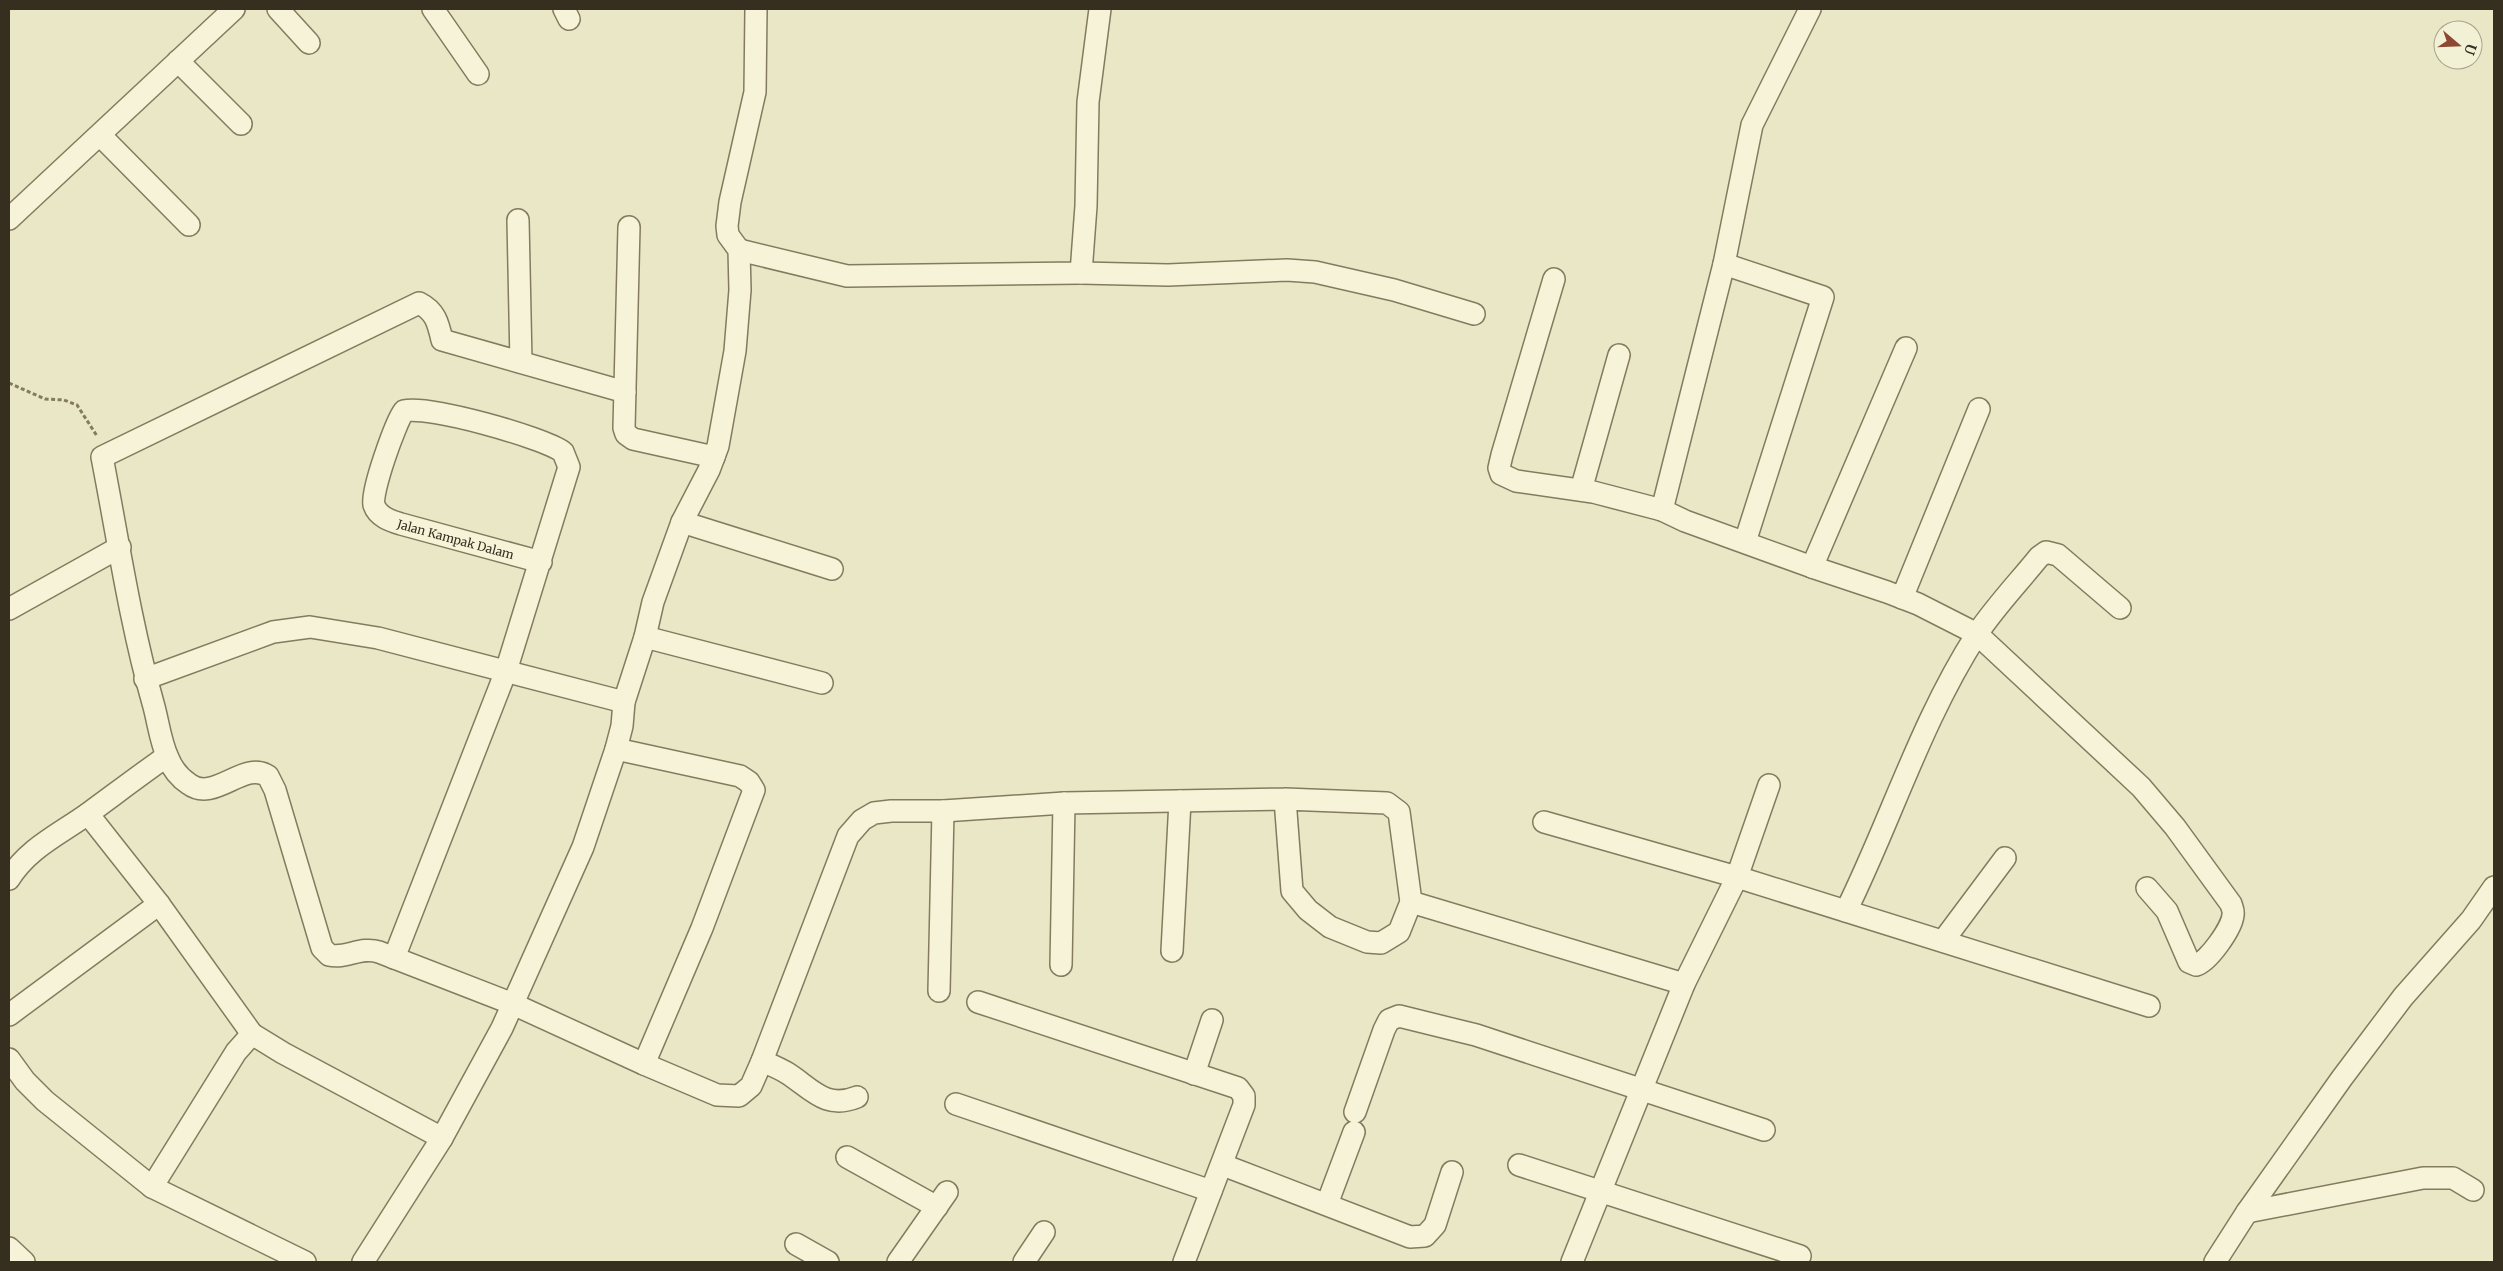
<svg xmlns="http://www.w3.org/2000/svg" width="2503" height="1271" font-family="Merriweather,serif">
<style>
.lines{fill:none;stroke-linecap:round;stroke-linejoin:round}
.minor-casing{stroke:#847b5e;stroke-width:24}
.path{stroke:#847b5e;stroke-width:3;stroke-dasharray:4 2.5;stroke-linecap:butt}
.minor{stroke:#f6f3d9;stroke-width:21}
.labels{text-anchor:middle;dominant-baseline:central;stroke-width:4;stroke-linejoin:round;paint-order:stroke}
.street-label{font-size:12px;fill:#362f20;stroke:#f2f0d5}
</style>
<rect width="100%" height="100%" fill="#eae7c6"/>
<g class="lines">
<!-- minor casing -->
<g class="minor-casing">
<g id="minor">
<polyline points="278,9 309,43"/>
<polyline points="433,9 478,74"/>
<polyline points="564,9 569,19"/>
<polyline points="178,61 241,124"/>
<polyline points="100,135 189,225"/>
<polyline points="9,219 234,9"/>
<polyline points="518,220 521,362"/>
<polyline points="629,227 624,428 626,434 633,439 714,457"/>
<polyline points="739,250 847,276 1081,273 1086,206 1088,102 1100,9"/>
<polyline points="1724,264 1823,297 1745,542"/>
<polyline points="1081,273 1168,275 1287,270 1315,272 1394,290 1474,314"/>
<path d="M1554,279L1502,455L1499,468L1501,474L1516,481L1593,492L1662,510L1685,521L1812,567L1887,592L1918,604L1977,634L2141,787L2175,827L2231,904C2232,908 2234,911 2233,915C2232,928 2208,962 2196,965L2189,962L2167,911L2147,888"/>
<path d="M625,392L442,340C438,322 435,311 419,303L102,457C118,539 130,622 153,703C158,720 160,741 168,758C172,768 180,778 189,784C214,803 244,760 268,776L275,790L322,948L329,955C346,959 361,946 379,952L513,1004L644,1064L717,1095L739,1096L751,1086L762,1061L848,836L862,820L874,813L891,811H943L1064,803L1285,799L1387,803L1399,812L1411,902L1399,932L1381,943L1367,942L1330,927L1308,910L1292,891L1285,799"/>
<polyline points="1581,490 1619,355"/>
<polyline points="1662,510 1724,264 1752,125 1810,9"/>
<polyline points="682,522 832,569"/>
<polyline points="1812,567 1906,348"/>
<polyline points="1902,598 1979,409"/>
<polyline points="9,609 120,547"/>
<polyline points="645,637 822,683"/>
<polyline points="145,679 273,632 310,627 378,638 624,702"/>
<polyline points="616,749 740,776 749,782 754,790 702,928 644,1064"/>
<polyline points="88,814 159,904 252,1034"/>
<polyline points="1544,822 1737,877 2149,1006"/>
<path d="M9,879C28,848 60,834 89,813C115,794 140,775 167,756"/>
<polyline points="1411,902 1684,984"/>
<path d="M1846,911C1891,820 1921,721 1977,634C1995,607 2018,583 2039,557L2046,552L2058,555L2120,608"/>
<polyline points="1943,941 2005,858"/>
<polyline points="1172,951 1180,801"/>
<path id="s1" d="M394,958L506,671L569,467L563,452C542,437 428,405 404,411C396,421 370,494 374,505C378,517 391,521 401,524L541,562"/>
<polyline points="1061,965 1064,803"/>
<polyline points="939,991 943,811"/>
<polyline points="978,1002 1238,1088 1244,1096 1244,1105 1184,1262"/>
<polyline points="9,1015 159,904"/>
<polyline points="9,1059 25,1081 45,1101 152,1187 305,1262"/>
<path d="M762,1061C771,1065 779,1068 787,1073C811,1088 825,1110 857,1097"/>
<polyline points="1194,1074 1212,1020"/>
<polyline points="956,1104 1211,1191"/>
<polyline points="1355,1112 1384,1030 1389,1020 1399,1016 1476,1035 1764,1130"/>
<polyline points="847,1157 937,1207"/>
<polyline points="1223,1165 1410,1237 1425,1236 1435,1225 1452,1172"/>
<polyline points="1519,1165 1800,1256"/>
<polyline points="152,1187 236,1052 252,1034 283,1053 442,1138"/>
<polyline points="1327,1204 1354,1132"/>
<polyline points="2247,1212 2423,1178 2453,1178 2473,1190"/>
<polyline points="796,1244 828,1262"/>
<polyline points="9,1248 24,1262"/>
<polyline points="363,1262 442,1138 502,1028 583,847 616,749 622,726 624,702 645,637 653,602 682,522 709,470 718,446 735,351 740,290 739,250 728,235 727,226 730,202 755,92 756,9"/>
<polyline points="898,1262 947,1192"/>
<polyline points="1024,1262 1044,1232"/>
<polyline points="1572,1262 1684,984 1737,877 1769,785"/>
<polyline points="2215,1262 2247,1212 2342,1078 2403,997 2471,920 2494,887"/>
</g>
</g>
<!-- path -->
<polyline class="path" points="9,383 45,399 64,400 77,405 97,436"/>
<!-- minor -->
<use href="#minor" class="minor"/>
</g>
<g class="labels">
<!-- street labels -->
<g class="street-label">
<text stroke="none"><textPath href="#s1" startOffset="894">Jalan Kampak Dalam</textPath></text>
</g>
</g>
<!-- border -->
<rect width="2503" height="1271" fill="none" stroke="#362f20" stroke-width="20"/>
<!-- north arrow -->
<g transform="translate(2458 45) rotate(109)"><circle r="24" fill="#f2f0d5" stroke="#a7a38d"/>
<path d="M0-4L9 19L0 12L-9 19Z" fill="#8d4733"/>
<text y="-8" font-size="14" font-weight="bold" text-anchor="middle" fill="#362f20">U</text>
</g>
</svg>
